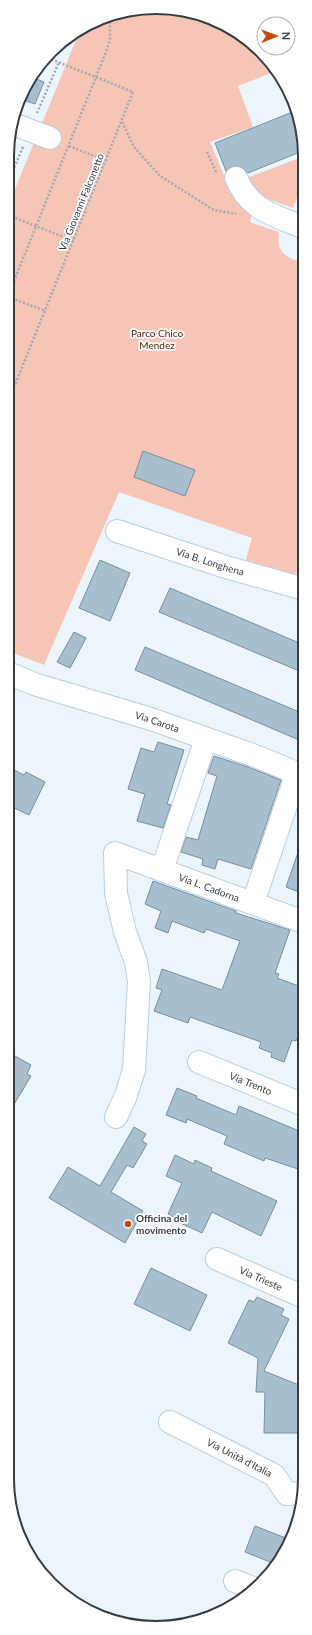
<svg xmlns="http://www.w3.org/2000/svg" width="312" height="1635" font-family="Lato,sans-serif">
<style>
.green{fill:#f6c5b5}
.building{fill:#a8bfd0;stroke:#788e9e}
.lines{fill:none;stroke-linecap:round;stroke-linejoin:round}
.minor-casing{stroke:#b8cfe1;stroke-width:24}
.path{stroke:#a1aab1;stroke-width:2.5;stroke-dasharray:2 2;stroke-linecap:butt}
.minor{stroke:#fff;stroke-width:22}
.poi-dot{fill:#cb4508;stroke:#fff;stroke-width:1.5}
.labels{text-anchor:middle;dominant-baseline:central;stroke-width:3.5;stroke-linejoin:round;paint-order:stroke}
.street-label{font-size:10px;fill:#343d44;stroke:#fff}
.park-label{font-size:10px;fill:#57200c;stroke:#fff}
.poi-label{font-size:10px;font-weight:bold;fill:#343d44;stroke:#fff;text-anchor:start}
.rim{fill:none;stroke:#343d44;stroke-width:2}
</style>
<rect width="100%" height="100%" fill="#ecf5fc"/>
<!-- green -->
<path class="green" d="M175,8L222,22L262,51L276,71L238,86L253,127L210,142L228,185L305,156V197L298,195L293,208L258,195L250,222L279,232C279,236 278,241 279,245C281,256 295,262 305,261L304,519L301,536L304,539V570L292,575L245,563L252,538L119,492L44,665L8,651V206L79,33L117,12Z"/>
<!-- building -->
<g class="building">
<polygon points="31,77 44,82 35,104 21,99 27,82"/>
<polygon points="295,111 305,150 248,173 243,168 237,166 231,167 226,171 215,143"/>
<polygon points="143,451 195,470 185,496 134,477"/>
<polygon points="100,560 130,573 110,621 79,608"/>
<polygon points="170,588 304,645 304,673 159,612"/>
<polygon points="74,632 86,638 70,668 57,662"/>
<polygon points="145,647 304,714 304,727 299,740 135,670"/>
<polygon points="158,742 184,750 167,804 171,805 163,828 137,821 145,794 128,789 141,748 154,752"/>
<polygon points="214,756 248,767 281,780 251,869 218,859 215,869 202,865 203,859 181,852 186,837 198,840 217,776 208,773"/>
<polygon points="8,767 24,775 26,772 45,782 29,815 8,805"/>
<polygon points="302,841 304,842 304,894 286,887"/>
<polygon points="153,881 236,911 236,913 290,930 275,973 279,974 277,978 304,988 298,1007 304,1010 304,1019 296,1041 292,1040 284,1062 271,1057 272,1053 259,1048 261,1042 190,1017 188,1023 154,1011 162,990 156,988 162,969 222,990 240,941 206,929 204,933 172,921 168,933 155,928 161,911 145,904"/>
<polygon points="15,1056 31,1065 27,1074 31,1076 7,1116 7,1071"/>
<polygon points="177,1088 197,1096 196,1098 236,1115 239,1106 304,1133 304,1171 265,1158 264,1161 224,1144 227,1136 187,1119 186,1123 166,1115"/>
<polygon points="134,1127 146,1134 142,1141 147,1144 133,1168 127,1165 111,1192 143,1211 125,1243 49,1198 68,1167 100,1186"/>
<polygon points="175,1155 194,1164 195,1160 212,1168 211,1171 277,1201 261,1236 212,1212 202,1233 176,1221 177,1219 168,1214 182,1183 166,1176"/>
<polygon points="151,1268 207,1295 190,1331 134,1304"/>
<polygon points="257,1297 284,1309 281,1315 289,1319 264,1371 304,1387 304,1433 264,1433 265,1392 256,1392 258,1358 228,1343 249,1300 254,1302"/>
<polygon points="255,1526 291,1540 288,1547 275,1564 245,1552"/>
</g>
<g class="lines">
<!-- minor casing -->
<g class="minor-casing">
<g id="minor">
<polyline points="13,124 50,138"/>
<path d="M236,178C250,211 274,215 305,228"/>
<path id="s1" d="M117,531L226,567L304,589"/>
<path id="s2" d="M8,673L34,684L151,719L258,757L304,776"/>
<polyline points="162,870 206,739"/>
<polyline points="253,903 297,773"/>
<path id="s3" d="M199,1062L304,1105"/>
<path id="s4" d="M116,1117L125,1098L134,1070L139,982L136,962L125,932L116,893L115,853L304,922"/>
<path id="s5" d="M217,1259L304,1297"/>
<path id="s6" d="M170,1422L274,1475L287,1494L304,1493"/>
<polyline points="235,1581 255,1589"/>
</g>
</g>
<!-- path -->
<g class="path">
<polyline points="37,113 59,62"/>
<polyline points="122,122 134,147 160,176 214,210 236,214"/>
<polyline points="69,146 107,161"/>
<polyline points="207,152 217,174"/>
<polyline points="8,182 23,147"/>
<polyline points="8,215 74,241"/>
<polyline points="8,296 106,52 110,40 110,16"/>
<polyline points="8,297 46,311"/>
<polyline points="8,386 14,388"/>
<polyline points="8,402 133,92 48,58"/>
</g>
<!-- minor -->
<use href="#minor" class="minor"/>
</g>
<!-- markers -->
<circle class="poi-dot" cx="128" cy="1224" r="4"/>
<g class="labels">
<!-- street labels -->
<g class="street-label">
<text transform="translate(81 202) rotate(-68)">Via Giovanni Falconetto</text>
<text stroke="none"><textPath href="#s1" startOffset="98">Via B. Longhena</textPath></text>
<text stroke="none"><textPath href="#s2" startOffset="157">Via Carota</textPath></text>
<text stroke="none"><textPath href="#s4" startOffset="371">Via L. Cadorna</textPath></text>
<text stroke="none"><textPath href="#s3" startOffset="56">Via Trento</textPath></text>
<text stroke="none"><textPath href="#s5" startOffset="48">Via Trieste</textPath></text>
<text stroke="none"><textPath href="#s6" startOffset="78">Via Unità d'Italia</textPath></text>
</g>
<!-- park labels -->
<g class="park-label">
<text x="157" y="333">Parco Chico<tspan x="157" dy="12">Mendez</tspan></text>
</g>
<!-- poi labels -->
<g class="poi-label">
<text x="136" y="1218">Officina del<tspan x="136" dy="12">movimento</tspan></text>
</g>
</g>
<!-- crop -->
<path d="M0 0H312V1635H0ZM156 14H156A142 142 0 0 1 298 156V1479A142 142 0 0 1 156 1621H156A142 142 0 0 1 14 1479V156A142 142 0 0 1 156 14Z" fill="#fff" fill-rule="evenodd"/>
<path class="rim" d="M156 14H156A142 142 0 0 1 298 156V1479A142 142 0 0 1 156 1621H156A142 142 0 0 1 14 1479V156A142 142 0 0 1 156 14Z"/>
<!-- north arrow -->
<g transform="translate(276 36) rotate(89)"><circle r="19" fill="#ffffff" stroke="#aeb1b4"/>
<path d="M0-3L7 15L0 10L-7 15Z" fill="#cb4508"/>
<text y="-6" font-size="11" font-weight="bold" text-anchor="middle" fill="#343d44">N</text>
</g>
</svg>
